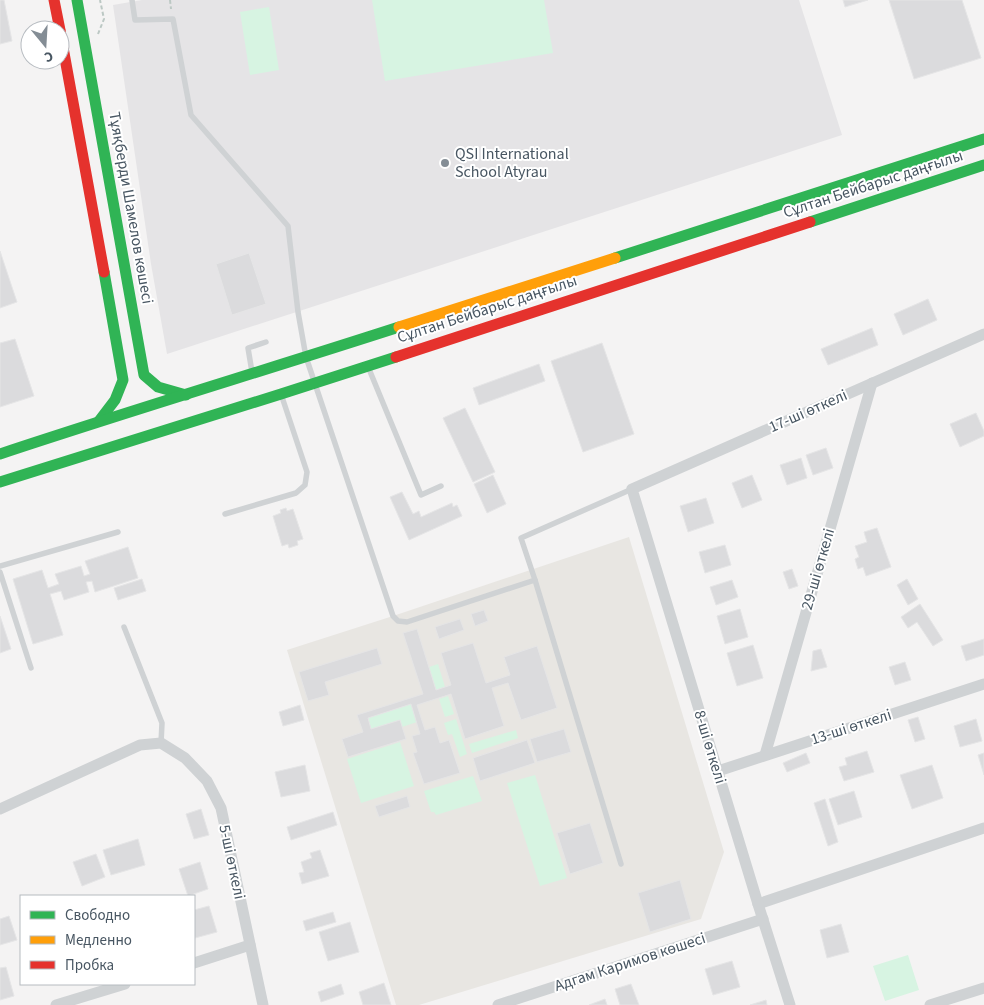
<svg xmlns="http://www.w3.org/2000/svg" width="984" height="1005" font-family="'Source Sans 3',sans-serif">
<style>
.commercial{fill:#e8e6e2}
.education{fill:#e5e4e6}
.green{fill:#d7f4e2}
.building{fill:#dbdbdd;stroke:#e5e5e6}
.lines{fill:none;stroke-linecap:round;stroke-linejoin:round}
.path{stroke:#bcc8c4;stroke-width:2;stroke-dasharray:4 2.5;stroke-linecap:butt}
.lane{stroke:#cfd2d4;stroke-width:5.5}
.street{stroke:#cfd2d4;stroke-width:11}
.fast{stroke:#30b455;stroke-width:11}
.slow{stroke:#ff9f0a;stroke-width:11}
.jam{stroke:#e5322d;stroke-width:11}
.poi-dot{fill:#848d95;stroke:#fff;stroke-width:2}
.labels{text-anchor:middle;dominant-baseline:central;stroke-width:4;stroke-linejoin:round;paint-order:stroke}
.poi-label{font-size:16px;fill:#485662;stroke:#fff;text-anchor:start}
.street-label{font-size:16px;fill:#485662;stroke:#fff}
</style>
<rect width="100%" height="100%" fill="#f4f3f3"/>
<!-- commercial -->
<polygon class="commercial" points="629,537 724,852 701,919 419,1005 396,1005 287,650 393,616"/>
<!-- education -->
<polygon class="education" points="142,0 799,0 842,135 167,354 151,264 113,5"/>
<!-- green -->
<g class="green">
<polygon points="372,0 544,0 553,53 385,81"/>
<polygon points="269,7 279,70 250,75 240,12"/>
<polygon points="438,664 445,687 436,690 429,667"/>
<polygon points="448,696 454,714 445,717 439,699"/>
<polygon points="411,704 417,722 402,727 399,720 371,729 368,718"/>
<polygon points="456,719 467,754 460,757 452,734 448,735 444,723"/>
<polygon points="516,730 518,738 472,753 469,744"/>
<polygon points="400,742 414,786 361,803 347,759"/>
<polygon points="535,775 567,878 540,886 507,783"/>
<polygon points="473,776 482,801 436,815 434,812 431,812 424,791"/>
<polygon points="908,955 919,990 885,1001 873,966"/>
</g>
<!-- building -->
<g class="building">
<polygon points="0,0 4,0 12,41 0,44"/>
<polygon points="843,0 868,0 845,7"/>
<polygon points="889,0 962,0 981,58 914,79"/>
<polygon points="0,251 17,302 0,308"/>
<polygon points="249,253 266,304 232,315 216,264"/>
<polygon points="928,299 937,320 903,335 894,314"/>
<polygon points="872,328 878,345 828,365 821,349"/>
<polygon points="15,339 34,396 0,407 0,343"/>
<polygon points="602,343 634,434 583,452 551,361"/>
<polygon points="539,364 545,381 479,405 473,388"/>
<polygon points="465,408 495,472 473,482 443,418"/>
<polygon points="976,413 984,431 984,436 960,447 950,424"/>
<polygon points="826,448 833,468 813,475 806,455"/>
<polygon points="801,458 807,478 787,485 780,465"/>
<polygon points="493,475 506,504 487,513 474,484"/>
<polygon points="752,475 762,500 742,508 732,483"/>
<polygon points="402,492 413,514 419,511 421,517 452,503 453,507 457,505 462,516 409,540 390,497"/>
<polygon points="706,498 714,523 688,532 680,506"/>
<polygon points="286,508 287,511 293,509 303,539 297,541 298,545 289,548 288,544 282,546 273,516 281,513 280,510"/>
<polygon points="877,528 891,567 866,576 863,567 858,569 855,559 859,557 855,546 867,542 864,532"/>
<polygon points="725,545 731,565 705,573 699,552"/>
<polygon points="128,547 138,578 95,592 92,581 86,582 89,592 64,600 61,591 50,594 63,635 33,644 13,579 42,570 48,588 59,584 55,574 81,566 84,576 90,574 85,561"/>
<polygon points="792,569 798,586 789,589 783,572"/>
<polygon points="142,579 146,591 118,600 114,588"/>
<polygon points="907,579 918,599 908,605 897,585"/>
<polygon points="732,580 738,597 716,605 710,587"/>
<polygon points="920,604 943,640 933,646 917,622 908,628 901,617"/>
<polygon points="740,609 748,637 725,644 717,616"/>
<polygon points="484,610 488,621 475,626 471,614"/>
<polygon points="0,616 11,649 0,653"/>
<polygon points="460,619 464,630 439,639 435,627"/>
<polygon points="417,629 436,690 451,685 441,653 473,643 486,683 510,675 504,657 537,646 557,708 521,720 508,683 492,688 504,726 465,739 451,694 417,705 425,730 435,727 440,743 449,740 460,773 424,784 413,753 417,752 412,736 420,734 411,704 368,718 371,729 400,720 406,739 348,757 342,739 363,732 357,715 423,694 403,633"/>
<polygon points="984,639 984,655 966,661 961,646"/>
<polygon points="753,645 763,678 737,686 727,653"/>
<polygon points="377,648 382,664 325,682 329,695 308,701 299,672"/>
<polygon points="821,649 827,667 811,671 813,651"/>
<polygon points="905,662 911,680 895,685 889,667"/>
<polygon points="300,705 304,720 283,726 279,712"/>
<polygon points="918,717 925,739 915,742 908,720"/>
<polygon points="976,719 982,741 960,747 954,726"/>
<polygon points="564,729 571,752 537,762 530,739"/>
<polygon points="527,740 535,763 480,781 473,758"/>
<polygon points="867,751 874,772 844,781 839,767 847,765 845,758"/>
<polygon points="806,753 810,763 787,772 783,763"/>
<polygon points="984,753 984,775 978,755"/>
<polygon points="305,765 310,791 281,797 275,772"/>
<polygon points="932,765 943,798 912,809 900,775"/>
<polygon points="854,791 862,817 838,825 829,799"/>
<polygon points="407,796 410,807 379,817 375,806"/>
<polygon points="825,799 838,842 828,846 814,803"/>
<polygon points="201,809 209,835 194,839 186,814"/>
<polygon points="333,812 337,825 291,840 287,827"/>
<polygon points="590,823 603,863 570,874 557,833"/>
<polygon points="138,839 145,865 111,875 103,850"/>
<polygon points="320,850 329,876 302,884 299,873 304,872 301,862 312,858 310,853"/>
<polygon points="96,854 105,877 82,886 73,862"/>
<polygon points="200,862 208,889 188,896 179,869"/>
<polygon points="680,880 691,919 650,932 638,893"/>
<polygon points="209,906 217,932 195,938 194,934 194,910"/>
<polygon points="333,912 336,922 306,931 303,921"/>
<polygon points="9,916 17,940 0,945 0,919"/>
<polygon points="350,922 359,952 328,961 319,932"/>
<polygon points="841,924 849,952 827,958 820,930"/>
<polygon points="732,961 740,987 713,995 705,969"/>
<polygon points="6,967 14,996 0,1000 0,968"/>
<polygon points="384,983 391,1005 363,1005 359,992"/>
<polygon points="341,984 344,994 321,1002 318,992"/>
<polygon points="631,984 639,1005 620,1005 615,989"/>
<polygon points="605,999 607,1005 589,1005"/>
<polygon points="766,1000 767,1005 750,1005"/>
</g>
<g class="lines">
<!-- path -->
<g class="path">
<polyline points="170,0 171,9"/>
<polyline points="98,34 104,19 100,0"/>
</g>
<!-- lane -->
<g class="lane">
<polyline points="132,0 135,20 173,19 191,115 288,226 298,312 306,357 393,616 398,621 407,622 535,580 521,538 632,489"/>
<polyline points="369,369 421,495 441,486"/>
<polyline points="252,372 248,348 266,342"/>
<polyline points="225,514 296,493 305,485 307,472 282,397"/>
<polyline points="0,566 118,532"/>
<polyline points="0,572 31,668"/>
<polyline points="535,580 621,864"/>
<polyline points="124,627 162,723 161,743"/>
</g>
<!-- street -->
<g class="street">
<polyline points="765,755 872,383"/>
<polyline points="718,771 984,684"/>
<polyline points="0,809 140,745 161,743 185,758 207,781 221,808 263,1005"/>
<polyline points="758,904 984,828"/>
<polyline points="194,963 250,945"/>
<polyline points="56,1005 125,984"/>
<polyline points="498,1005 763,919"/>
<polyline points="790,1005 758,904 632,489 984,334"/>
<polyline points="930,1005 984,988"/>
</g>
<!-- fast -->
<g class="fast">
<polyline points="77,0 144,375 158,387 186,395"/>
<polyline points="810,222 984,165"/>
<polyline points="615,258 984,139"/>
<polyline points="99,421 115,400 123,380 104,272"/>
<path d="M0,454C132,410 266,370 399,327"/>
<polyline points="0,482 281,394 396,357"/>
</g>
<!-- slow -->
<polyline class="slow" points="399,327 615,258"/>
<!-- jam -->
<g class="jam">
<polyline points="54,0 60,30"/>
<polyline points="60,31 104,272"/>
<polyline points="396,357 810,222"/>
</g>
</g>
<!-- markers -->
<circle class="poi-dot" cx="445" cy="163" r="5"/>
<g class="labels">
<!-- poi labels -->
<g class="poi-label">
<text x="455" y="154">QSI International<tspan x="455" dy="18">School Atyrau</tspan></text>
</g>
<!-- street labels -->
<g class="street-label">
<text transform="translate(873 184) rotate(-18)">Сұлтан Бейбарыс даңғылы</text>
<text transform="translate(131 208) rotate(80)">Тұяқберди Шамелов көшесі</text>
<text transform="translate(487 309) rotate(-18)">Сұлтан Бейбарыс даңғылы</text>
<text transform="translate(808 411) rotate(-24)">17-ші өткелі</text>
<text transform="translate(818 569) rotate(-74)">29-ші өткелі</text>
<text transform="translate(851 727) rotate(-18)">13-ші өткелі</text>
<text transform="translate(710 747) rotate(73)">8-ші өткелі</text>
<text transform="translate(232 862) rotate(78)">5-ші өткелі</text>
<text transform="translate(630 962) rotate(-18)">Адгам Каримов көшесі</text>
</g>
</g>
<!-- legend -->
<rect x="20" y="895" width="175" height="90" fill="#ffffff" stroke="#b6bbc0"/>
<rect x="30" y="911" width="25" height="8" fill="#30b455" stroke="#b6bbc0"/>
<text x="65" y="920" font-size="15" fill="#485662">Свободно</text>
<rect x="30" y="936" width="25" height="8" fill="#ff9f0a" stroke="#b6bbc0"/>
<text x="65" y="945" font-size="15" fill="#485662">Медленно</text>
<rect x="30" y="961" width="25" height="8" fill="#e5322d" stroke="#b6bbc0"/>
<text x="65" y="970" font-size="15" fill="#485662">Пробка</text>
<!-- north arrow -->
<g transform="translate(45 45) rotate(162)"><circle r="24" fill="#ffffff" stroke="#b6bbc0"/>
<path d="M0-4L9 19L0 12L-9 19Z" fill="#848d95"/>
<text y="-8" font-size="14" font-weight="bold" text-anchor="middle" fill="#485662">С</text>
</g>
</svg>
